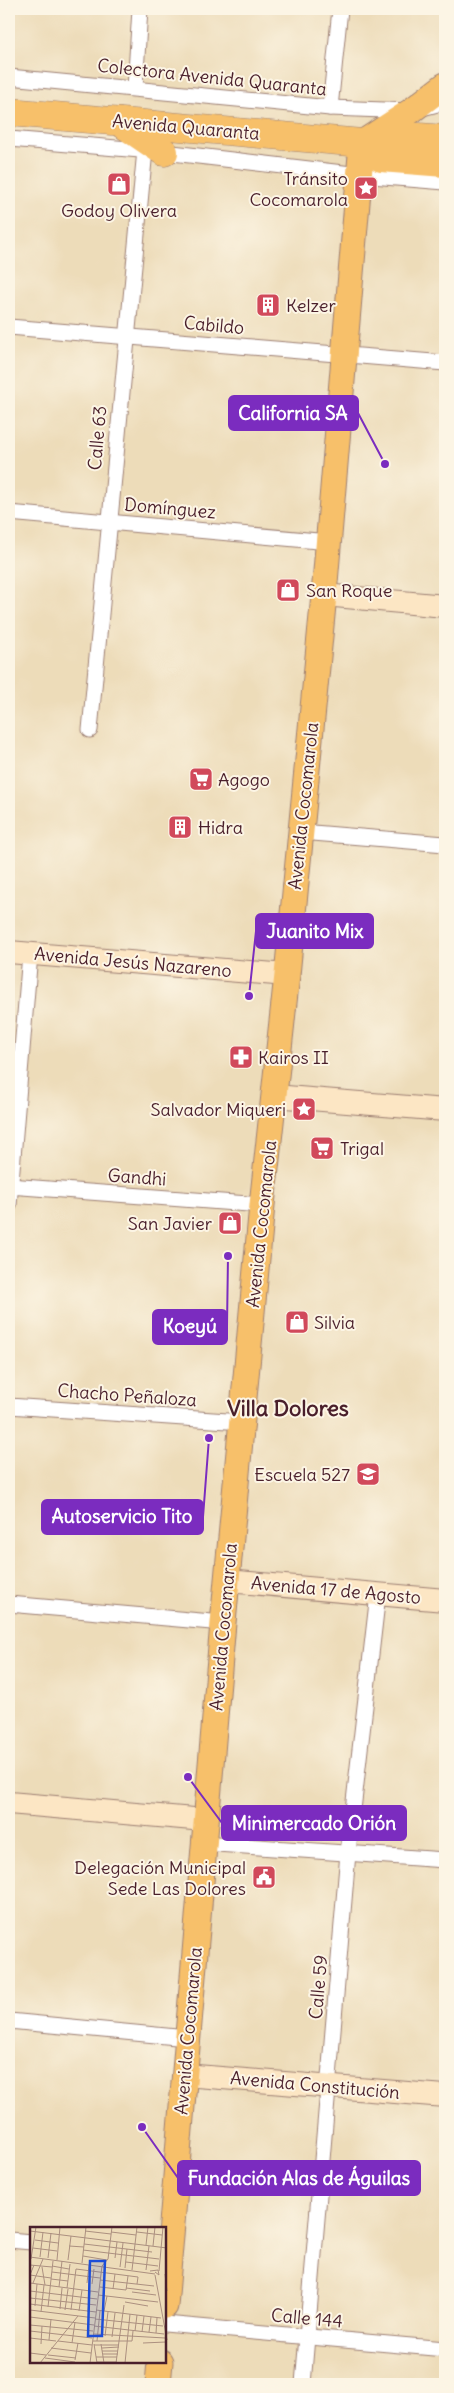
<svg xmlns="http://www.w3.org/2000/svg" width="454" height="2393" font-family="Delius,sans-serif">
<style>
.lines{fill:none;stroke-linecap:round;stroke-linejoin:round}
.street-casing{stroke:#9c7e72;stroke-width:17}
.secondary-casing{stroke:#9c7e72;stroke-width:24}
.primary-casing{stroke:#9c7e72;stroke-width:27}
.highway-casing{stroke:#9c7e72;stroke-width:29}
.street{stroke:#fff;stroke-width:15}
.secondary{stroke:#fce6c4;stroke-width:22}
.primary{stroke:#f7c06b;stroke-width:25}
.highway{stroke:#f7c06b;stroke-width:28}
.labels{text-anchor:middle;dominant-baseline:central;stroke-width:4;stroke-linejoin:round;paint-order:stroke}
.street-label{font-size:18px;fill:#4a1f2b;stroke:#fcf5e5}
.poi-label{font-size:18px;fill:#4a1f2b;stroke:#fcf5e5;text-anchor:start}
.district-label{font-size:22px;font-weight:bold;fill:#4a1f2b;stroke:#fcf5e5}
.inset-road{fill:none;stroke:#ac9080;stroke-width:1}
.view{fill:#1d4ed8;fill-opacity:0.15;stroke:#1d4ed8;stroke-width:2.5}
.inset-edge{fill:none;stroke:#4a1f2b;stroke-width:2.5}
.leader{fill:none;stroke:#7b2cbf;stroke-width:2}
.callout-dot{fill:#7b2cbf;stroke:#fcf5e5;stroke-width:2}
.callout{fill:#7b2cbf;stroke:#7b2cbf;stroke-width:2}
.callout-label{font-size:19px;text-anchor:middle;font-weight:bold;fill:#fff}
</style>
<rect width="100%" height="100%" fill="#fcf5e5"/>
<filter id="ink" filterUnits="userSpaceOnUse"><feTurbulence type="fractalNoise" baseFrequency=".02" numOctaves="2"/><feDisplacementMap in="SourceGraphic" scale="10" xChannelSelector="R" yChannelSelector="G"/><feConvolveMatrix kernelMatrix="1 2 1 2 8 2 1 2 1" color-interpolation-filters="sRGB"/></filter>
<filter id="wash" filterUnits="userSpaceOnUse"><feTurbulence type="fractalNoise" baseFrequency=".0096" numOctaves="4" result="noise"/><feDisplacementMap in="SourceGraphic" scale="20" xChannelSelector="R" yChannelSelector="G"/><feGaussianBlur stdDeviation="1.12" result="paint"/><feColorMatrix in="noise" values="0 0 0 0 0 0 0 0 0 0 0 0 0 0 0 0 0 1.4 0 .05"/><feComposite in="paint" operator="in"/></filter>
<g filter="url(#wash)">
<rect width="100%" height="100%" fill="#eddcb9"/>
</g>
<g filter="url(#ink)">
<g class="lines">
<!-- street casing -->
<g class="street-casing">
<g id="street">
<polyline points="9,77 330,108 411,111 445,102"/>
<polyline points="135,88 140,9"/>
<polyline points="330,108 340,9"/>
<polyline points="9,139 164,152 360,175 445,182"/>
<polyline points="9,327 445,363"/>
<polyline points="9,513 329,542"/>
<polyline points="90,730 145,150"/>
<polyline points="301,832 445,844"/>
<polyline points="9,1186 262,1205"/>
<polyline points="9,1205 30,954"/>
<polyline points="9,1406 242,1422"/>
<polyline points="9,1604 223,1623"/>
<polyline points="203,1843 445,1860"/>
<polyline points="9,2021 187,2038"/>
<polyline points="9,2240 31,2242"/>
<polyline points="165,2324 445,2349"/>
<polyline points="303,2384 348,1853 378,1594"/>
</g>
</g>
<!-- secondary casing -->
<g class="secondary-casing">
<g id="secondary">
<polyline points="324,595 445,606"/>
<polyline points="9,952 287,975"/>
<polyline points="274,1096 445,1110"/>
<polyline points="227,1581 445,1600"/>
<polyline points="9,1803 205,1820"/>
<polyline points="184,2075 445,2096"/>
</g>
</g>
<!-- primary casing -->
<g class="primary-casing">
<g id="primary">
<polyline points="165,2306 223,1623 262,1205 287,975 324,595 362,143 411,111 445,85"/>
<polyline points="158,2384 160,2362"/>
</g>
</g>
<!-- highway casing -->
<g class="highway-casing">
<g id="highway">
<polyline points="9,112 362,143 393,135 445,139"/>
<polyline points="120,122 164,152"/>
<polyline points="362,143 381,158 445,163"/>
</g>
</g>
<!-- street -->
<use href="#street" class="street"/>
<!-- secondary -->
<use href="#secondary" class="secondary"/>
<!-- primary -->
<use href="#primary" class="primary"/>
<!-- highway -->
<use href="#highway" class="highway"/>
</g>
</g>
<!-- icons -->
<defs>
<g id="shop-square" transform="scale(1.25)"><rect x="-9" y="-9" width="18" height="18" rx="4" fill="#d1495b" stroke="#fcf5e5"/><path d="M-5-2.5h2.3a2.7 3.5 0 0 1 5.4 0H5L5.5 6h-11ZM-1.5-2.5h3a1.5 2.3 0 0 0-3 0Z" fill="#fff"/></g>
<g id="sight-square" transform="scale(1.25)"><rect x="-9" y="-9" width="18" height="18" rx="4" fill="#d1495b" stroke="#fcf5e5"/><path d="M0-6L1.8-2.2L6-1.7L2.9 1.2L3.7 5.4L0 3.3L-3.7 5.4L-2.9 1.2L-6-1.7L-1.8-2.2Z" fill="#fff"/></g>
<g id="building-square" transform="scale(1.25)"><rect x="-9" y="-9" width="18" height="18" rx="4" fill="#d1495b" stroke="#fcf5e5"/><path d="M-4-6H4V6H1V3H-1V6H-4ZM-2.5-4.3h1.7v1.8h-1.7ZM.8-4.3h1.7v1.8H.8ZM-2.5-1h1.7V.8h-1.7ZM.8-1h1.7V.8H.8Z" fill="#fff"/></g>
<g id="supermarket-square" transform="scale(1.25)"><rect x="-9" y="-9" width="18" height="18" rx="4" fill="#d1495b" stroke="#fcf5e5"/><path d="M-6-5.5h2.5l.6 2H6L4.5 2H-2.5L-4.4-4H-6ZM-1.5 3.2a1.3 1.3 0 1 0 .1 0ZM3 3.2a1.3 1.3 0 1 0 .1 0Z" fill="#fff"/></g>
<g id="pharmacy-square" transform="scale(1.25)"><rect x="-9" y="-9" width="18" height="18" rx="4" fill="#d1495b" stroke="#fcf5e5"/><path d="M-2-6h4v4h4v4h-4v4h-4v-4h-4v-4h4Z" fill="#fff"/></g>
<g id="school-square" transform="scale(1.25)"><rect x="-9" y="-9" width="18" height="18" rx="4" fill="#d1495b" stroke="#fcf5e5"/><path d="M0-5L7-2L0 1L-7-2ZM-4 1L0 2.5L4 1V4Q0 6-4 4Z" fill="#fff"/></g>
<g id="civic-square" transform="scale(1.25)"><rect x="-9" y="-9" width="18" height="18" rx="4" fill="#d1495b" stroke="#fcf5e5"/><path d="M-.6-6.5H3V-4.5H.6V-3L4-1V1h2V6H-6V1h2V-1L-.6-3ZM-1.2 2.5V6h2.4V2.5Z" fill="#fff"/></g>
</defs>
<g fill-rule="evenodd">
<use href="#shop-square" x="119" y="184"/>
<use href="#sight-square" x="366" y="188"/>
<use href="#building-square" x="268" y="305"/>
<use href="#shop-square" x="288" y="590"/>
<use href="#supermarket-square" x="201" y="779"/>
<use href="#building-square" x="180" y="827"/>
<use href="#pharmacy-square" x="241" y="1057"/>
<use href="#sight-square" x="304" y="1109"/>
<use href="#supermarket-square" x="322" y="1148"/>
<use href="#shop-square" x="230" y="1223"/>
<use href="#shop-square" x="297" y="1322"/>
<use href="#school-square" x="368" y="1474"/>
<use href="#civic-square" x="264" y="1877"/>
</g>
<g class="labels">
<!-- street labels -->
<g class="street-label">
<text transform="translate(212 77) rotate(6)">Colectora Avenida Quaranta</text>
<text transform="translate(186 127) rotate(5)">Avenida Quaranta</text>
<text transform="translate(214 325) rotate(5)">Cabildo</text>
<text transform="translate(97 438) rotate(-85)">Calle 63</text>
<text transform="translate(170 508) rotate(5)">Domínguez</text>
<text transform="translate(303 806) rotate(-84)">Avenida Cocomarola</text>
<text transform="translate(133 962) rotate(5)">Avenida Jesús Nazareno</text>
<text transform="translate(137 1177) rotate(4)">Gandhi</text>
<text transform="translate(261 1224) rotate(-84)">Avenida Cocomarola</text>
<text transform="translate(127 1395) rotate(4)">Chacho Peñaloza</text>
<text transform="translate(336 1590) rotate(5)">Avenida 17 de Agosto</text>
<text transform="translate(223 1627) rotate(-85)">Avenida Cocomarola</text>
<text transform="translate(318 1987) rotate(-85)">Calle 59</text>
<text transform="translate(188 2031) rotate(-85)">Avenida Cocomarola</text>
<text transform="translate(315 2085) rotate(5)">Avenida Constitución</text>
<text transform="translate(307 2318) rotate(5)">Calle 144</text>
</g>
<!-- poi labels -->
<g class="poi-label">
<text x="348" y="178" text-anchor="end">Tránsito<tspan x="348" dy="21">Cocomarola</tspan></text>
<text x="119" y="210" text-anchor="middle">Godoy Olivera</text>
<text x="286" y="305">Kelzer</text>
<text x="306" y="590">San Roque</text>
<text x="218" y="779">Agogo</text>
<text x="198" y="827">Hidra</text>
<text x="258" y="1057">Kairos II</text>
<text x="286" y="1109" text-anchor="end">Salvador Miqueri</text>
<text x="340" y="1148">Trigal</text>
<text x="212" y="1223" text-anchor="end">San Javier</text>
<text x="314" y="1322">Silvia</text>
<text x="350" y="1474" text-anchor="end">Escuela 527</text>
<text x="246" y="1867" text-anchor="end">Delegación Municipal<tspan x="246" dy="21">Sede Las Dolores</tspan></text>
</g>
<!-- district labels -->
<g class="district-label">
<text x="288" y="1408">Villa Dolores</text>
</g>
</g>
<!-- overview -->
<g transform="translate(30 2227)">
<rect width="136" height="136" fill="#eddcb9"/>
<path class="inset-road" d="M0,4L137,21M55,4L81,7M81,5L106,8M107,5L132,8M5,13L28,16M54,17L122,25M116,18L118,0M39,19L54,20M123,19L125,0M3,21L27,24M53,23L103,29M53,29L77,33M104,29L129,32M0,30L125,47M10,30L13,5M18,31L21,6M85,31L87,15M1,32L6,0M27,33L30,0M38,33L41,9M96,35L128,39M52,36L56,0M0,38L22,40M4,38L0,48L21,51M22,39L39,42M12,40L15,58M90,40L93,16M95,41L97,22M46,42L108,50L107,57M102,43L107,0M116,43L119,19M120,44L128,43L129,48L125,45M129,44L133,0M22,45L70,51M135,47L137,64M125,48L137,113M21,52L38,54M70,53L124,59M0,56L68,65M3,56L13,32M57,56L59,38M62,57L64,42M29,60L32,34M70,60L96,63L98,49M37,61L40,37M96,61L120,64M83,62L85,47M0,64L67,72M102,65L126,68M68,68L128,75M0,71L66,78M95,75L118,79M0,77L66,85M5,79L7,57M18,80L23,34M30,82L32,61M0,83L65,91M35,83L38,62M41,83L46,42M66,83L131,91M49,84L52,63M74,84L77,69M11,85L14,58M58,85L60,64M0,90L64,98M65,92L133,99M0,98L63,104M64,99L134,107M0,104L62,111M105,104L107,88M112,105L114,89M119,105L121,90M126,106L127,91M64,107L135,111M75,109L78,85M82,110L85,86M0,111L26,114M19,113L21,92M28,114L62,118M63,114H102L103,104M67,114L70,84M42,116L45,95M113,116L136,115M11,117L12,99M64,117L67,136M71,117L74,136M64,118H89M21,121L61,126M72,121L89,120M72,124H88M0,126L16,128M73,127H88M18,128L46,131M66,130H87M15,131L45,135M45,133L48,116M67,135H87M10,136L48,89M60,136L72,39L78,32L82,0M86,136L94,78M95,136L100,87"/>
<path class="view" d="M60,34H75L72,109H58Z"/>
<rect width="136" height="136" class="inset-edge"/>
</g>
<!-- callouts -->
<path class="leader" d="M385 464L358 413M249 996L256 931M228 1256L227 1327M209 1438L203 1517M188 1777L222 1823M142 2127L178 2178"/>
<g class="callout-dot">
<circle cx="385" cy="464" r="5"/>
<circle cx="249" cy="996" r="5"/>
<circle cx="228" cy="1256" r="5"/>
<circle cx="209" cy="1438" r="5"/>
<circle cx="188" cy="1777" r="5"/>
<circle cx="142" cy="2127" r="5"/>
</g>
<g class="callout">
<rect x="229" y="396" width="129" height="34" rx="5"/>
<rect x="256" y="914" width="117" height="34" rx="5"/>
<rect x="153" y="1310" width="74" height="34" rx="5"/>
<rect x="42" y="1500" width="161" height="34" rx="5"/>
<rect x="222" y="1806" width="184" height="34" rx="5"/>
<rect x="178" y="2161" width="242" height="34" rx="5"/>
</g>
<g class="callout-label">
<text x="293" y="420">California SA</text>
<text x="315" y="938">Juanito Mix</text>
<text x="190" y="1333">Koeyú</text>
<text x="122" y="1523">Autoservicio Tito</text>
<text x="314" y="1830">Minimercado Orión</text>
<text x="299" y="2185">Fundación Alas de Águilas</text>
</g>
<!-- margin -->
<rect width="454" height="2393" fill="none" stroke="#fcf5e5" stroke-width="30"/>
</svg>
